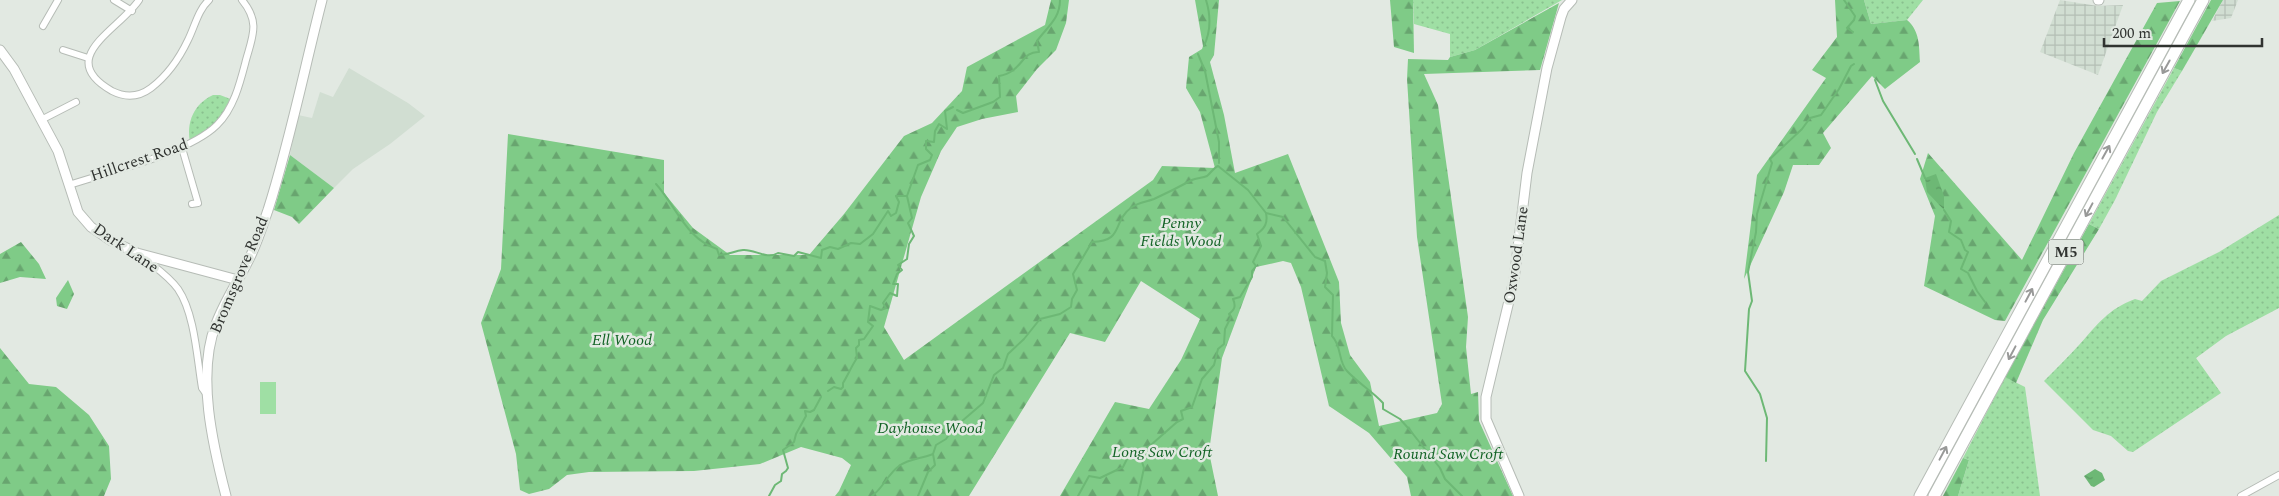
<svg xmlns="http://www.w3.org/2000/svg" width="2279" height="496" font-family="Spectral,serif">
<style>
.built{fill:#d1ded2}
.industrial{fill:url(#industrial-grid)}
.grass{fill:url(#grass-dots)}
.forest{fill:url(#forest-firs)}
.park{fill:#9fdfa4}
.water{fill:url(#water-ripples)}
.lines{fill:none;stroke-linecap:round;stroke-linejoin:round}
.stream{stroke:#6db875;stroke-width:2}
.street-casing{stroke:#b6bcb6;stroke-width:8}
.secondary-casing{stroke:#b6bcb6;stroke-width:11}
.highway-casing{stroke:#b6bcb6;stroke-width:13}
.street{stroke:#fff;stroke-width:6}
.secondary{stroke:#fff;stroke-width:9}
.highway{stroke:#fff;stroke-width:11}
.oneway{stroke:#989998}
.labels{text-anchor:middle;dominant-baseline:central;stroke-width:5;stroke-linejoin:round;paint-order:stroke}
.shield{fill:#e2e9e2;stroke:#656a65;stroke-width:1}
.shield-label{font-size:15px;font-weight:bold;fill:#303330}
.street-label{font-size:16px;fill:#303330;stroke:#e2e9e2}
.park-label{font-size:16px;font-style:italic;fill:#126325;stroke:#e2e9e2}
</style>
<defs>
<pattern id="industrial-grid" width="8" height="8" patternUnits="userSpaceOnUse" patternTransform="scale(1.25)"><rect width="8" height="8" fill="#d1ded2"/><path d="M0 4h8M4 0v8" fill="none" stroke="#b4bfb5"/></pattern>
<pattern id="grass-dots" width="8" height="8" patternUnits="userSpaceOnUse" patternTransform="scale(1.25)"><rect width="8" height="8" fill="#9fdfa4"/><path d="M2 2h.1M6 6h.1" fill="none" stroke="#89c08e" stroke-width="1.8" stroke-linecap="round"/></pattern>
<pattern id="forest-firs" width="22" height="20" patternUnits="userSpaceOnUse" patternTransform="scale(1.25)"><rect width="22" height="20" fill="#7fcb87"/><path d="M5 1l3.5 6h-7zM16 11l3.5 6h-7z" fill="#68a56f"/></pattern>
<pattern id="water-ripples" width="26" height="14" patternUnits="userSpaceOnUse" patternTransform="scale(1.25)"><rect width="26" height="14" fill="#6db875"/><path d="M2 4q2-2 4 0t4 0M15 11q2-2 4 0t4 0" fill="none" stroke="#5a9660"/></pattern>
</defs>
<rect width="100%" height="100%" fill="#e2e9e2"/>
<!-- built -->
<polygon class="built" points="349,68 408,103 425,116 390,144 353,169 334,188 290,155 298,115 312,118 320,92 333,97"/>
<!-- industrial -->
<g class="industrial">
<polygon points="2060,0 2098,6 2123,5 2098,75 2040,52"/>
<polygon points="2223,0 2238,0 2231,18 2212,21"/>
</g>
<!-- grass -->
<g class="grass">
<polygon points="1413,0 1562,0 1475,50 1450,57 1450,34 1414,24"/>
<polygon points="1864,0 1923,0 1907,20 1871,24"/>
<polygon points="2174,68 2182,71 2157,112 2115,200 2099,229 2089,224"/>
<path d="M213,95H220L233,100L217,124L190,142C186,122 194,104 213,95Z"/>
<path d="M2279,215V308L2226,336L2196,358L2221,393L2133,452L2128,451L2111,436L2093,430L2044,381C2056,369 2068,357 2079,345C2098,324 2108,309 2135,299L2142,301L2161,281L2219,252Z"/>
<polygon points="2005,377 2025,387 2040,496 1958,496 1969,460 1963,458"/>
</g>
<!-- forest -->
<g class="forest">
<polygon points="1051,0 1069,0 1066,23 1056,50 1037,69 1016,96 1018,112 982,119 957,127 941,151 921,197 884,327 904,360 1153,180 1162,166 1215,168 1200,112 1186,88 1189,57 1202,49 1203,46 1195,0 1219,0 1214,55 1210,62 1224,115 1235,173 1288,154 1339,282 1341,323 1350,355 1370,382 1379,426 1437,413 1442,404 1417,237 1407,79 1408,59 1448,60 1450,57 1475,50 1559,3 1540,70 1424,74 1438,105 1468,317 1466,347 1471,394 1478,392 1479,421 1513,496 1411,496 1407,477 1369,433 1329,406 1301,287 1291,263 1283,261 1256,267 1222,358 1209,452 1218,496 1060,496 1115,402 1149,409 1181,360 1200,319 1141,281 1105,342 1070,333 969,496 835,496 839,491 851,465 842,458 801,447 760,464 694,471 589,472 567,475 549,489 529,494 520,490 516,454 481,323 501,269 508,134 664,160 664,193 693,228 730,255 809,255 844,214 904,136 932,123 962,91 967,67 1045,25"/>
<polygon points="1390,0 1413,0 1414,53 1394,47"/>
<path d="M1835,0H1864L1871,24L1907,20C1920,31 1919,46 1920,62L1885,89L1872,76L1823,133L1831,148L1819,165H1793L1784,192L1744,279L1757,175L1826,78L1812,70L1837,37Z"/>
<polygon points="2211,0 2223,0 2182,71 2174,68"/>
<polygon points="2180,1 2005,321 1995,320 1924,286 1935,216 1920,179 1928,153 2022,260 2074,153 2157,3"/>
<polygon points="290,155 334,188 299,224 292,217 274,210"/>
<polygon points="2089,224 2099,229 2043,320 2016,383 2005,377"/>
<polygon points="21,242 39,264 46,279 20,277 0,283 0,254"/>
<polygon points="68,280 74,294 67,309 57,306 56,298"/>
<polygon points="0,348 29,384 56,387 89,415 109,446 111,479 104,496 0,496"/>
<polygon points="1963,458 1969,460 1958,496 1943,496"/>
</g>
<!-- park -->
<rect class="park" x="260" y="382" width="16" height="32"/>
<!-- water -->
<g class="water">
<polygon points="1936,174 1944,196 1944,210 1927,192 1925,178"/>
<polygon points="2095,469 2102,473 2105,480 2094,487 2091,486 2084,476"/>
</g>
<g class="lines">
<!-- stream -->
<g class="stream">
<polyline points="1844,0 1855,16 1854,20 1847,28 1853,32"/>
<path d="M1204,46C1211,31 1211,16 1206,0"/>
<polyline points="1198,54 1205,71 1219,142 1219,163"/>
<polyline points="1875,80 1883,101 1915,154"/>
<path d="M957,110L963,113L993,102L1000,97L999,76C1023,72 1021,51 1039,52L1037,41C1047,27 1060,19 1060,0"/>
<polyline points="1917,159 1925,178"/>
<path d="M656,184C676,206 686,239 717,249L719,255C728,255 734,251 743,250C755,249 766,260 778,253L794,256L798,252L821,258L822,250L830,247L838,249L851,243L860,244L873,234L888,211L891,216L896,213L899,202L896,196H907"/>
<polyline points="1944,210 1951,221 1949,232 1961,240 1965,250 1968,252 1961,269 1968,273 1977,291 1985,302"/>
<path d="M828,391L834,387L841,389L843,387V383C848,375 851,367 857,358L856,348L859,345V340L864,339L873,326L868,322L870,306L881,310L886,308L883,303L890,293L897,296L898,284H893L897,274L902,270L898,265L907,259L909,244L914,236L908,223L912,218L907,196L918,165L930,160L932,155L926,149V141L934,142L935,131L939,124L947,129L945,111L953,107"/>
<polyline points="1766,461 1767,418 1760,394 1745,371 1749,309 1752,301 1748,272 1756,232 1757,214 1772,163 1770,159 1802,129 1810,118 1821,115 1839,89 1851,66 1854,64"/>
<polyline points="769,496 775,485 781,481 782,474 786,471 788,468 783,450 794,442 796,434 806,416 805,411 810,412 814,410 821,397"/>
<path d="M872,496C883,488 888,474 899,466C910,458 921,459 933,454"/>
<path d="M918,496L928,472L935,465L933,454L936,445L946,439L954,428L983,403L994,375L1003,368L1008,354L1024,339L1040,319L1060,314L1071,307L1072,299L1077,290L1073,274L1092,242C1125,241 1111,222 1132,207C1139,202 1146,202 1154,199C1167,193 1179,187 1192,180C1196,178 1203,178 1207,176C1211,173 1213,168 1218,166L1248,190L1266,213L1283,217L1315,257L1325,261L1327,273L1325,287L1333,295L1332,336C1342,346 1338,362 1347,371C1358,383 1372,391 1383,403V409L1400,419L1409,429L1440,468L1445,479L1462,496"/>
<path d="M1078,496L1089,476L1100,478L1123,467L1127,459L1152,444L1177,422L1183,419L1181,411L1192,407L1202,379L1214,365L1218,349L1224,344L1225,329L1231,317L1229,314C1235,309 1236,306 1233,299L1240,297L1252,277V271L1256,266L1253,262L1261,246L1257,234C1265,228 1268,223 1266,213"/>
<polyline points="1138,496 1144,468 1139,453"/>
</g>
<!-- street casing -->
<g class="street-casing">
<g id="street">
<polyline points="114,0 132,11"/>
<path d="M139,0C119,30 54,58 112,91C126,98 139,97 151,88C168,75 179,59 188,40C195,26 198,10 209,0"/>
<polyline points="43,26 58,0"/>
<polyline points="63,50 88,58"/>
<polyline points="41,120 76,102"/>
<polyline points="182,148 198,203 192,204"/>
<path d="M69,185C108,172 189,153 217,125C234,108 240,83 246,60C253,35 260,22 242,0"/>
<path d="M140,255C153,266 168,275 178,289C195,314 197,359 202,388L207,395"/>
<polyline points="2241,496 2279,475"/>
</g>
</g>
<!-- secondary casing -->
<g class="secondary-casing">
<g id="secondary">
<polyline points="2098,0 2099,0"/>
<polyline points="0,50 14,69 58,151 78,212 91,227 110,240 137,253 238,280"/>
<path d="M226,496C213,446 196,374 216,324C224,302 237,283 247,263C256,247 262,227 268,210C290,141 304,70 322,0"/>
<polyline points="1519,496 1486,419 1486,397 1514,280 1527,173 1547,68 1561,17 1564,9 1572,0"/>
</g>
</g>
<!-- highway casing -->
<g class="highway-casing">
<g id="highway">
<polyline points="1920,496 2189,0"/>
<polyline points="1934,496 2203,0"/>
</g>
</g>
<!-- street -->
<use href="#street" class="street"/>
<!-- secondary -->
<use href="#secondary" class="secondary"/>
<!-- highway -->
<use href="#highway" class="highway"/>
</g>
<!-- one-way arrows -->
<defs><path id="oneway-shaft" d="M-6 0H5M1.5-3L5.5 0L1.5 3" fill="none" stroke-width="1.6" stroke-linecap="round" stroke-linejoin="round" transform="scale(1.25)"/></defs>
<g class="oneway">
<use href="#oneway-shaft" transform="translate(2166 67) rotate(119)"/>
<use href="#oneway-shaft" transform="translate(2106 152) rotate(-61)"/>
<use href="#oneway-shaft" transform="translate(2089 210) rotate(118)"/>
<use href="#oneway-shaft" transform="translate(2029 295) rotate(-62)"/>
<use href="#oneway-shaft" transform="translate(2012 353) rotate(118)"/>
<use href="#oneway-shaft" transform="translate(1943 453) rotate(-62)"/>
</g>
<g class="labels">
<!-- shield labels -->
<rect class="shield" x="2048.5" y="239.5" width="35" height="25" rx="4"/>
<g class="shield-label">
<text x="2066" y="252">M5</text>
</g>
<!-- street labels -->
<g class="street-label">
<text transform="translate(139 160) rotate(-19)">Hillcrest Road</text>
<text transform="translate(126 248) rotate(34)">Dark Lane</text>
<text transform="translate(1516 255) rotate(-82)">Oxwood Lane</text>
<text transform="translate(239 275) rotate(-67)">Bromsgrove Road</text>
</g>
<!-- park labels -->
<g class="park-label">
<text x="1181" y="223">Penny<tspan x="1181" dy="18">Fields Wood</tspan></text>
<text x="622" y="340">Ell Wood</text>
<text x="930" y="428">Dayhouse Wood</text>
<text x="1162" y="452">Long Saw Croft</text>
<text x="1448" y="454">Round Saw Croft</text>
</g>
</g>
<!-- scale -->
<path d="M2104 38v8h158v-8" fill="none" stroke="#303330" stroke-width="2.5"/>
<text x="2112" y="38" font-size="15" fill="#303330" stroke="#e2e9e2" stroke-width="4" paint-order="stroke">200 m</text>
</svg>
